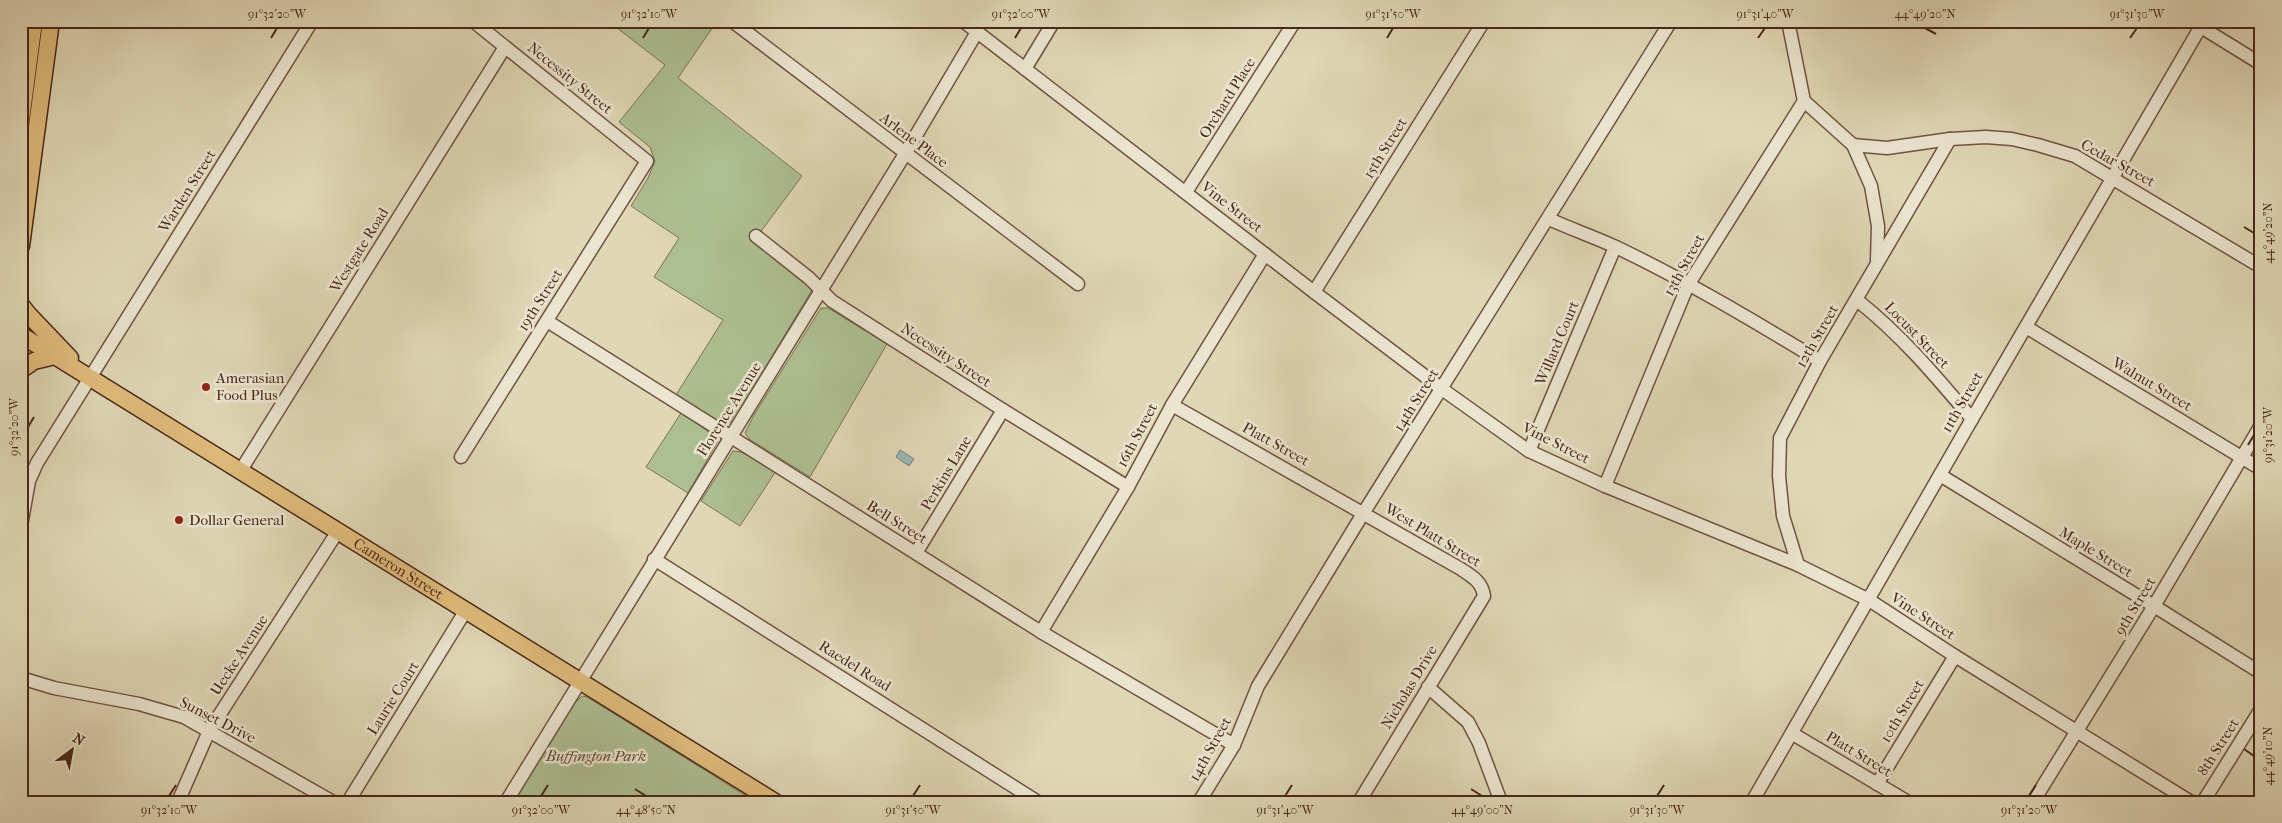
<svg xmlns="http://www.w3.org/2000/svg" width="2282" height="823" font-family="'IM FELL French Canon',serif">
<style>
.green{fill:#adbf92;stroke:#7b7355}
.water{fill:#97b7b7;stroke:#787d77}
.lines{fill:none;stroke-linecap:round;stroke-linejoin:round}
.minor-casing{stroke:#6f5340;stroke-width:15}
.major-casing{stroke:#492718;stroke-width:19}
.minor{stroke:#ebe5d0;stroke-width:12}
.major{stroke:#e0bc7b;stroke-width:16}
.ticks{fill:none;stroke:#492718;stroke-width:2}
.poi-dot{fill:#8f2418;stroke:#ebe5d0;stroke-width:2}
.labels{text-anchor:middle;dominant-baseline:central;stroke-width:5;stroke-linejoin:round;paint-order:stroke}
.street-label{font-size:15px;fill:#492718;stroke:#ebe5d0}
.poi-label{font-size:15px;fill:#492718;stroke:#ebe5d0;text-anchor:start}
.park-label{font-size:15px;font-style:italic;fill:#5d4530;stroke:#ebe5d0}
.neatline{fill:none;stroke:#492718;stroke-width:2}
.ticks-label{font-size:12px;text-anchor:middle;fill:#492718}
</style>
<rect width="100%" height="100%" fill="#e0d7b6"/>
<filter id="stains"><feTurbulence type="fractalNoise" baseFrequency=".004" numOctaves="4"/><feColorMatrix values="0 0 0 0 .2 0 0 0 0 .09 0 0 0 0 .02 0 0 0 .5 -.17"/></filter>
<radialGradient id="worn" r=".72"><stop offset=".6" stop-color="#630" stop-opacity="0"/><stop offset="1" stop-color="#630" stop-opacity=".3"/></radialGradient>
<!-- green -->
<g class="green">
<polygon points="608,21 717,21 678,78 802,176 759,234 807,280 812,290 734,419 729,423 720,422 676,395 723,320 654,277 679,238 631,206 648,178 655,161 650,147 619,122 665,65"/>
<polygon points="821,308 828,308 887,344 810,477 749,439 745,433 754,415"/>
<polygon points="681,413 712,434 718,441 688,493 646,467"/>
<polygon points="733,451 741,452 776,471 740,526 701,501"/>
<polygon points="582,696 587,697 756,802 513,802 573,705"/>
</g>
<!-- water -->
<polygon class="water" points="900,450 914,459 909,466 896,457"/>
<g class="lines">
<!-- minor casing -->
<g class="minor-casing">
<g id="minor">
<polyline points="732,21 1078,284"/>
<polyline points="963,21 1314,292 1442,389 1529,451 1605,486 1798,565 1869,600 1955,656 2191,802"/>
<polyline points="1788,21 1804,101 1853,145 1871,186 1878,226 1877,260"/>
<polyline points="2201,27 2261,64"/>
<polyline points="1025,69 1054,21"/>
<polyline points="1853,145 1887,148 1950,139 1986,137 2012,139 2038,145 2075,156 2261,267"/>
<polyline points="1186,192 1295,21"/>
<path d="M1549,219C1571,229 1594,237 1616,247C1687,281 1754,321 1820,361"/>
<polyline points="756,236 809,278 832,301 1003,410 1128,487"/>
<polyline points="1314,292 1484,21"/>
<path d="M1857,300C1902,336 1934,374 1972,419"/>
<polyline points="547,321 1041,632 1234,745"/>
<polyline points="2026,327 2261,469"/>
<path d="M1172,405L1461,569C1473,577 1482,582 1484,596L1359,802"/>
<polyline points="1529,451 1615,247"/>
<polyline points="461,457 647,161 473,21"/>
<polyline points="241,470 505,47"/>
<polyline points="1940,475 2154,606 2261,673"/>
<polyline points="1605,486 1688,285 1804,101"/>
<polyline points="21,526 29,481 37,463 312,21"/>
<polyline points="916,553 1003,410"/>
<polyline points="654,559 1038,802"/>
<polyline points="1798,565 1783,516 1779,476 1780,438 1820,361 1950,139"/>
<polyline points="1041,632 1128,487 1172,405 1265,254"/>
<polyline points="21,678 54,688 139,704 184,717 333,802"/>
<polyline points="1428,687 1468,722 1479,743 1501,802"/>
<polyline points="1793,734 1908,802"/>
<polyline points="1877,784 1955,656"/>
<polyline points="178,802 209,731 338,531"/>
<polyline points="348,802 466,610"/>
<polyline points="506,802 905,154 977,32"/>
<polyline points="1199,802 1234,745 1258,686 1364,512 1671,21"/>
<polyline points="1752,802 1972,419 2204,21"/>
<polyline points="2033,802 2154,606 2261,425"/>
<polyline points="2203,802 2261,709"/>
</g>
</g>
<!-- major casing -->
<g class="major-casing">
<g id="major">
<polyline points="21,120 34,21"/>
<polyline points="21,246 51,21"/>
<polyline points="21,305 28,314 70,358"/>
<path id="s1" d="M21,335L775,802"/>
<polyline points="21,370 34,361 55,356"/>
</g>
</g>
<!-- minor -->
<use href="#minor" class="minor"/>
<!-- major -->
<use href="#major" class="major"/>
</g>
<!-- ticks -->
<path class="ticks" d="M1925,28L1936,34M271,38L277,28M643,38L649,28M1015,38L1021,28M1387,38L1393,28M1758,38L1765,28M2130,38L2137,28M2244,227L2254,233M28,427L34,417M2248,445L2254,435M2244,749L2254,756M635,789L646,796M1471,789L1482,796M169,796L176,785M541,796L548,785M913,796L920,785M1285,796L1292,785M1657,796L1664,785M2029,796L2036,785"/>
<!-- markers -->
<g class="poi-dot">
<circle cx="206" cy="387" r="5"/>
<circle cx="179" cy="520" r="5"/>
</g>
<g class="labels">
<!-- street labels -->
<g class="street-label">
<text transform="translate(570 78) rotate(39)">Necessity Street</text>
<text transform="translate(1227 98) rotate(-58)">Orchard Place</text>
<text transform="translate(914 140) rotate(37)">Arlene Place</text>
<text transform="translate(1385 148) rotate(-58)">15th Street</text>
<text transform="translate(2118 163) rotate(29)">Cedar Street</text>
<text transform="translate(187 191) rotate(-58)">Warden Street</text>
<text transform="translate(1232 207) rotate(38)">Vine Street</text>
<text transform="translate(359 250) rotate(-58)">Westgate Road</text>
<text transform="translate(1684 265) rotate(-61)">13th Street</text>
<text transform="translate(540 300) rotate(-58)">19th Street</text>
<text transform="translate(1917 335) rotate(46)">Locust Street</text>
<text transform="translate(1817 336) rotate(-60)">12th Street</text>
<text transform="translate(1557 343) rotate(-67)">Willard Court</text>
<text transform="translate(946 355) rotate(33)">Necessity Street</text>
<text transform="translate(2152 384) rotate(31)">Walnut Street</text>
<text transform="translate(1416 400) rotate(-58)">14th Street</text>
<text transform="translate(1962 402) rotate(-60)">11th Street</text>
<text transform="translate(729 409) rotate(-58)">Florence Avenue</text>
<text transform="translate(1137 435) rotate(-62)">16th Street</text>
<text transform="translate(1556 443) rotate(27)">Vine Street</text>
<text transform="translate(1276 444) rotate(29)">Platt Street</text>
<text transform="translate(946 473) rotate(-59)">Perkins Lane</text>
<text transform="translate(897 522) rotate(32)">Bell Street</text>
<text transform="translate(1433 535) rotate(31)">West Platt Street</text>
<text transform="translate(2096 552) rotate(31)">Maple Street</text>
<text stroke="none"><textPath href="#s1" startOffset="444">Cameron Street</textPath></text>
<text transform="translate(2135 606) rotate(-59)">9th Street</text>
<text transform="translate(1923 616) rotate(33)">Vine Street</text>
<text transform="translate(239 655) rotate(-57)">Uecke Avenue</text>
<text transform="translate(855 666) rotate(32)">Raedel Road</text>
<text transform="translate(1409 687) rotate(-59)">Nicholas Drive</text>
<text transform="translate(393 698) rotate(-58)">Laurie Court</text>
<text transform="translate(1902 711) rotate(-59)">10th Street</text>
<text transform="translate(218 720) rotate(27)">Sunset Drive</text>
<text transform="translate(2218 747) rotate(-58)">8th Street</text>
<text transform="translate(1210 749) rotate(-61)">14th Street</text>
<text transform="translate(1859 754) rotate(31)">Platt Street</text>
</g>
<!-- poi labels -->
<g class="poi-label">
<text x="216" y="378">Amerasian<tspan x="216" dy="17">Food Plus</tspan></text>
<text x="189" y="520">Dollar General</text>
</g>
<!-- park labels -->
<g class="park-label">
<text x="596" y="756">Buffington Park</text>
</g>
</g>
<!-- margin -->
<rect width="2282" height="823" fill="none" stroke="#e0d7b6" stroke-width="55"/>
<!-- north arrow -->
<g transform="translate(72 750) rotate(32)" stroke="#ebe5d0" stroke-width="4" paint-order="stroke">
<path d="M0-4L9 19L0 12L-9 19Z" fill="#492718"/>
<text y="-8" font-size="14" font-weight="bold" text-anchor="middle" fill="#492718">N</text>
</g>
<rect x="28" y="28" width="2226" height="768" class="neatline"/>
<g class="ticks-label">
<text x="277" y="18">91°32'20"W</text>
<text x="649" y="18">91°32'10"W</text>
<text x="1021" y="18">91°32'00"W</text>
<text x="1393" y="18">91°31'50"W</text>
<text x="1765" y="18">91°31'40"W</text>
<text x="1925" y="18">44°49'20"N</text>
<text x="2137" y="18">91°31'30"W</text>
<text transform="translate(2268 233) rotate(-90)" y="4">44°49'20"N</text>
<text transform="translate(14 427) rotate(-90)" y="4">91°32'20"W</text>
<text transform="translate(2268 435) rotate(-90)" y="4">91°31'20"W</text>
<text transform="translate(2268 756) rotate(-90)" y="4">44°49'10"N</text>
<text x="169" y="814">91°32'10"W</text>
<text x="541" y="814">91°32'00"W</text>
<text x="646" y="814">44°48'50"N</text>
<text x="913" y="814">91°31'50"W</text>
<text x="1285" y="814">91°31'40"W</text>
<text x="1482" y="814">44°49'00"N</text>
<text x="1657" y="814">91°31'30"W</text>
<text x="2029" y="814">91°31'20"W</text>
</g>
<rect width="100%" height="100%" filter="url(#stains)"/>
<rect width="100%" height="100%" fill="url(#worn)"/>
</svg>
